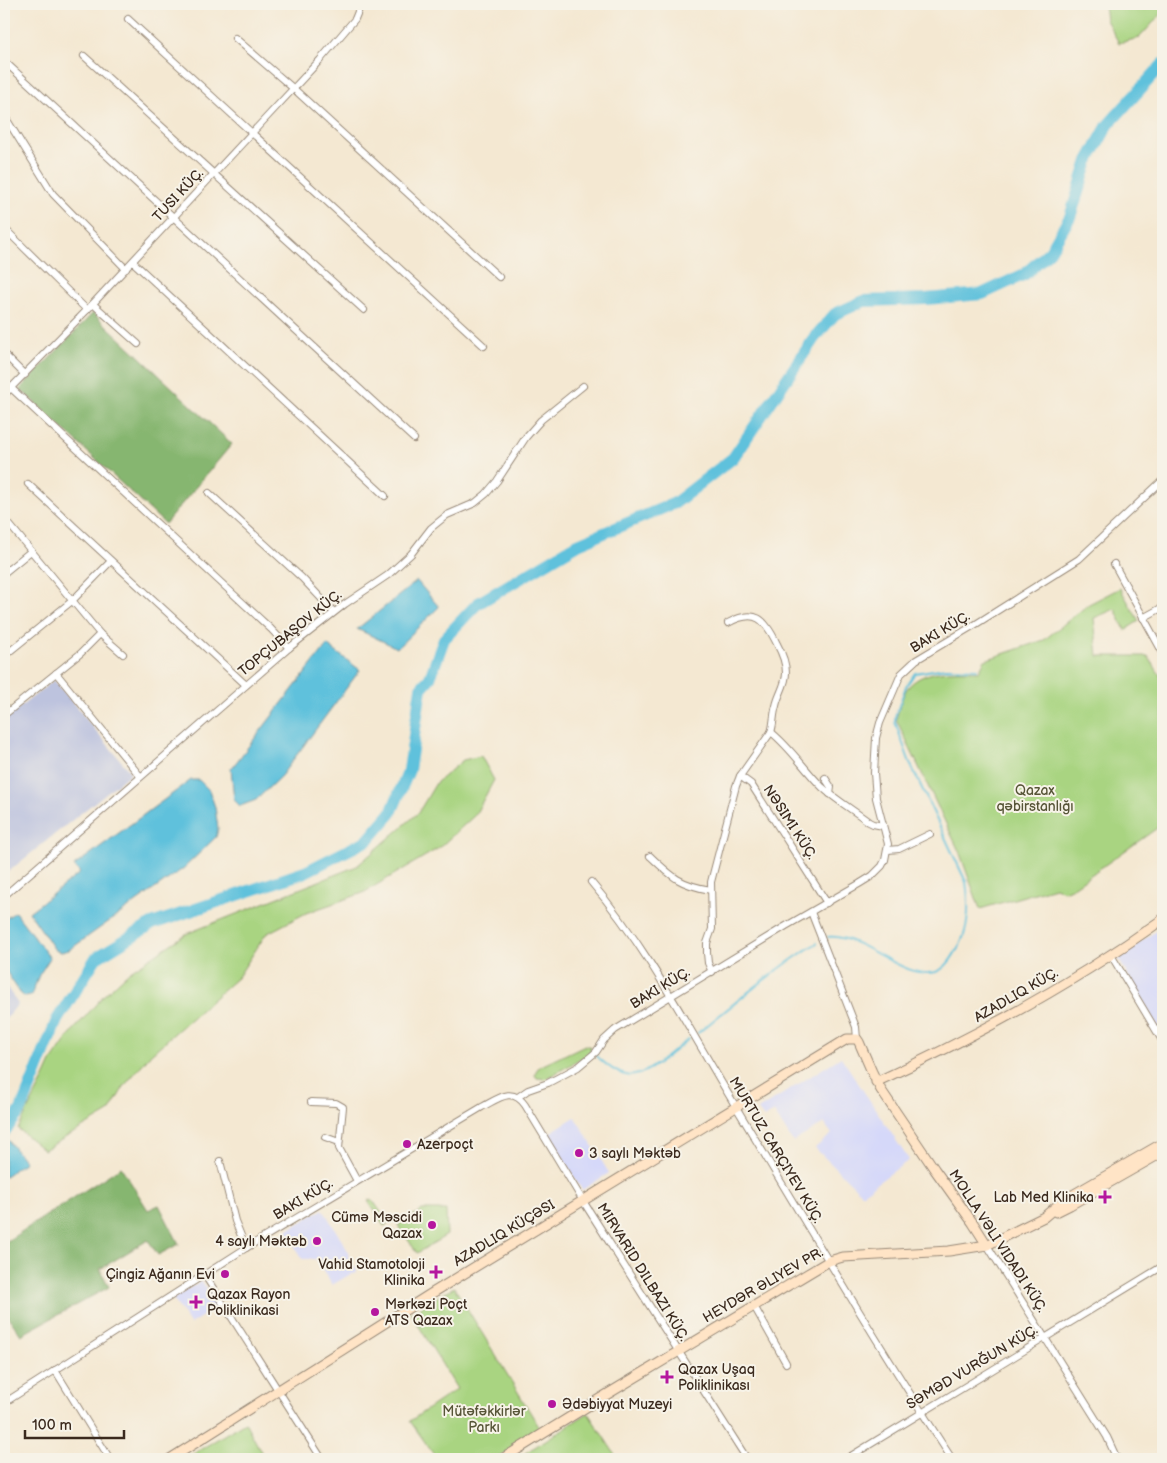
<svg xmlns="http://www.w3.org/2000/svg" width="1167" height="1463" font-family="'Balsamiq Sans',sans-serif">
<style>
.built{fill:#d5d8f9}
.industrial{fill:#bdc3de}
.green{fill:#a9d481;stroke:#727f50}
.forest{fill:#86b66f;stroke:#607046}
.water{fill:#5ec1dc;stroke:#4c767d}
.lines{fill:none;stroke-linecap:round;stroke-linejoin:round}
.stream{stroke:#5ec1dc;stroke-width:2}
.river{stroke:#5ec1dc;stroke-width:12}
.street-casing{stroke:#988978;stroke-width:8}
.secondary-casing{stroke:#988978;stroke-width:11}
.street{stroke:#fff;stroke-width:6}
.secondary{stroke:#ffe4c6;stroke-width:9}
.poi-dot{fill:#b5179e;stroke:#f7f3e8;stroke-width:2}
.labels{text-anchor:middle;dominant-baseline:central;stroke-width:4;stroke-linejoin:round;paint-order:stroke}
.street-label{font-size:14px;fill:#3b2a1e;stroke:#f7f3e8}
.park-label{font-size:14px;fill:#565437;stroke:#f7f3e8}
.poi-label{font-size:14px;fill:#3b2a1e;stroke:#f7f3e8;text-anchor:start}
</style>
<rect width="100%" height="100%" fill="#f7f3e8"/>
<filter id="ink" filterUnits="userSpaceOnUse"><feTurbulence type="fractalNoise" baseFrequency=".02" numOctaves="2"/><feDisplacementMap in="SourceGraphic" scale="10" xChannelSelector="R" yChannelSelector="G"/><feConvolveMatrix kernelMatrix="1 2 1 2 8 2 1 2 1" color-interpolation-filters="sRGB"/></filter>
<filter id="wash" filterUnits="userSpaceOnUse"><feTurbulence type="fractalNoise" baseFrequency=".0096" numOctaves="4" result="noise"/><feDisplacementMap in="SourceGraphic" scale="20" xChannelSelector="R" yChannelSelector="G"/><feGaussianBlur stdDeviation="1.12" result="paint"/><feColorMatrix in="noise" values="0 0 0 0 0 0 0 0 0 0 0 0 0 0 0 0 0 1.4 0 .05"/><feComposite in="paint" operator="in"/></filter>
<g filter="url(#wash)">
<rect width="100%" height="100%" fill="#f4e8d2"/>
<!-- built -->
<g class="built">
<polygon points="1163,926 1163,1036 1118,958"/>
<polygon points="841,1057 909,1160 862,1194 815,1148 832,1134 824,1123 793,1142 774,1112 764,1118 758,1110"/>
<polygon points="575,1117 609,1173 582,1190 548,1134"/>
<polygon points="323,1209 348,1251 349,1264 356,1267 357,1273 349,1275 332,1285 316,1259 302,1259 286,1231"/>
<polygon points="201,1281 218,1306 190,1324 173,1299"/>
</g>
<!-- industrial -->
<g class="industrial">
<polygon points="54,680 131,773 4,875 4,720"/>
<polygon points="4,983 18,1004 4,1021"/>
</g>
<!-- green -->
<g class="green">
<polygon points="1104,4 1163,4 1163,12 1139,38 1119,43 1106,20"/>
<path d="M1120,588L1139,621L1125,630L1115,609L1094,618L1098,656H1148L1163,680V824L1075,886L1064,891L1055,887L980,909L959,851L896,719C899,711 901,698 906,690C922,667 956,671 979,671L985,660L1044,640L1089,604Z"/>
<polygon points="481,756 494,780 475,815 439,848 363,893 306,913 266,934 238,977 151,1054 125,1085 109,1112 44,1150 18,1129 42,1082 51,1062 71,1033 104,995 129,972 186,934 357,866 418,813 436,783 463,760"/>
<polygon points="585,1045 591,1047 590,1054 545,1079 537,1078 535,1075 536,1071 539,1067"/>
<polygon points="372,1199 388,1223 384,1226 368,1201"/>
<polygon points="422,1210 446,1210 447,1235 417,1253 398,1225"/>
<polygon points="454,1287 541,1430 496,1459 437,1459 410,1421 457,1389 411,1313"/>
<polygon points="588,1413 618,1459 516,1459"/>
<polygon points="245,1422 265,1459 185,1459"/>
</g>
<!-- forest -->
<g class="forest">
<polygon points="93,313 232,444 165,524 20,389"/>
<polygon points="121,1167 148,1210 159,1205 179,1244 158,1255 148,1240 100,1269 109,1287 21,1335 4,1311 4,1243"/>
</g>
<!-- water -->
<g class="water">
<polygon points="417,581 439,607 397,648 357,629"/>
<polygon points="327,645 360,670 281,776 256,800 240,806 234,800 231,769"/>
<polygon points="191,780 199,780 209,790 215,807 218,829 216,837 184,868 69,950 61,952 55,950 29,912 80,873 74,866"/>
<polygon points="15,912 50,958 39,975 31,996 25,997 20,993 4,968 4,920"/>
<polygon points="4,1135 25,1162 4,1177"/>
</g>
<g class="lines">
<!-- stream -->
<g class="stream">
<path d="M828,937C862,934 904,981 936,972C945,969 951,960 955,953C969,933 970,906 966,882L910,763L895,722V717L906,686L915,673L946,668L977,669"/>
<path d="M698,1033C737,1001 774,970 817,943"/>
<path d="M596,1056C605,1063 615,1073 626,1075C644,1080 674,1050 689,1039"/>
</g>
<!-- river -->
<polyline class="river" points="4,1132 21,1110 57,1020 96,958 152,924 305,872 368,840 391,813 409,770 421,688 430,678 444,639 477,604 578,544 675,503 733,458 815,337 835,314 864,301 926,299 982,294 1025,274 1050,251 1070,217 1088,161 1108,125 1163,64"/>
</g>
</g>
<g filter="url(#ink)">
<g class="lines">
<!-- street casing -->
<g class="street-casing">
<g id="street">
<polyline points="128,19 484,346"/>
<polyline points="235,38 294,89 499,277"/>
<polyline points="84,56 364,310"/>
<polyline points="4,61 414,439"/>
<polyline points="4,115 53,194 126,269"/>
<polyline points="4,228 87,310"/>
<polyline points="133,262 385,496"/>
<polyline points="93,304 138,344"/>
<polyline points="4,354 25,375"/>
<polyline points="11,388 271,629 289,648"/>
<polyline points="4,395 87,310 320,60 355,19 361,4"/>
<polyline points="28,484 246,685"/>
<polyline points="209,493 302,578 334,612"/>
<polyline points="4,518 100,634 123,654"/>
<polyline points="1114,564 1163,653"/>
<polyline points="4,573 31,551"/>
<polyline points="1143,618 1163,607"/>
<path d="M728,623C756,608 765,619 777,644C782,653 786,663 786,673C786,685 778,695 776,706C773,715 774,724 771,732"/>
<polyline points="4,656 72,601 111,561"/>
<polyline points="56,673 140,776"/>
<polyline points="4,715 81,653 100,634"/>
<polyline points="825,778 831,787 830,794"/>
<polyline points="888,850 899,849 930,834"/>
<path d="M650,856C672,877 680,885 711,890"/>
<path d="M591,882C649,950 690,1031 736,1107C807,1225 877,1344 952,1459"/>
<polyline points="4,896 289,648 345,604 388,575 411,554 431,528 447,515 475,503 486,494 497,481 526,437 541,420 583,386"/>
<path d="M827,903L751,784L740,776L771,732C791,748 804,769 822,787C836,800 853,810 869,822L873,824L883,826"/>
<polyline points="811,912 856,1027 857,1039"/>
<polyline points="1111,955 1163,1042"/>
<polyline points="712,972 708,963 707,953 707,943 712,929 711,882 736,786 740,776"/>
<polyline points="518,1097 528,1090 548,1083 578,1067 596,1052 604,1040 615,1030 786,926 859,884 872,876 882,866 885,860 888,844 876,798 874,773 876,738 880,723 901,674 916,660 976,624 1079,559 1163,480"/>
<polyline points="311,1102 336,1103 343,1107 339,1148 357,1181"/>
<polyline points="325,1137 339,1142"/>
<polyline points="220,1161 235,1221 246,1248"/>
<polyline points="987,1245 1107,1437 1117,1459"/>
<polyline points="204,1274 322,1459"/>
<polyline points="754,1306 786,1363"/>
<polyline points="55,1370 110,1459"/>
<path d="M4,1403L246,1248L482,1107C498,1099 512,1086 525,1105L583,1201L747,1459"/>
<polyline points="846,1459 1163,1266"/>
</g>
</g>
<!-- secondary casing -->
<g class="secondary-casing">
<g id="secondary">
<path d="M876,1082C977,1036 1074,983 1163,919"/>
<polyline points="1056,1212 1070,1205 1163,1152"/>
<polyline points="170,1459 429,1295 847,1039 857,1039 859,1042 872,1072 881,1090 935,1170 973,1223 987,1245"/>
<polyline points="502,1459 596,1401 829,1261 843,1257 949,1251 987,1245 1044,1217 1064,1200 1163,1143"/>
</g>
</g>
<!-- street -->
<use href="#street" class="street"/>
<!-- secondary -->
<use href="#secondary" class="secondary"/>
</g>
</g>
<!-- markers -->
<g class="poi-dot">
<circle cx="407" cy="1144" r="5"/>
<circle cx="579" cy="1153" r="5"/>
<path d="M1102.5 1189.5h5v5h5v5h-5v5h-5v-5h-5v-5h5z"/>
<circle cx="432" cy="1225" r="5"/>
<circle cx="317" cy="1241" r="5"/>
<path d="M433.5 1264.5h5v5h5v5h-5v5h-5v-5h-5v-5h5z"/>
<circle cx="225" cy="1274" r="5"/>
<path d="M193.5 1294.5h5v5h5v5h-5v5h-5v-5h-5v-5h5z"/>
<circle cx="375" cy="1312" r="5"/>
<path d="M664.5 1369.5h5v5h5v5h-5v5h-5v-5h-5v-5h5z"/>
<circle cx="552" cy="1404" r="5"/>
</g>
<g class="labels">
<!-- street labels -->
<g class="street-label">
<text transform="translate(178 195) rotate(-47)">TUSI KÜÇ.</text>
<text transform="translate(940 632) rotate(-31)">BAKI KÜÇ.</text>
<text transform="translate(290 633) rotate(-39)">TOPÇUBAŞOV KÜÇ.</text>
<text transform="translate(790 822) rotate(57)">NƏSIMI KÜÇ.</text>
<text transform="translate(660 988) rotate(-31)">BAKI KÜÇ.</text>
<text transform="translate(1016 995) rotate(-30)">AZADLIQ KÜÇ.</text>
<text transform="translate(776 1150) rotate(59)">MURTUZ CARÇIYEV KÜÇ.</text>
<text transform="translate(303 1199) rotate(-31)">BAKI KÜÇ.</text>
<text transform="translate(504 1233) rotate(-31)">AZADLIQ KÜÇƏSI</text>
<text transform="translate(998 1241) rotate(57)">MOLLA VƏLI VIDADI KÜÇ.</text>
<text transform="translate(643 1272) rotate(58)">MIRVARID DILBAZI KÜÇ.</text>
<text transform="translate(763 1285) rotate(-30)">HEYDƏR ƏLIYEV PR.</text>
<text transform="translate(972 1367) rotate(-31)">SƏMƏD VURĞUN KÜÇ.</text>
</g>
<!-- park labels -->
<g class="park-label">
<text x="1035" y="790">Qazax<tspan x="1035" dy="16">qəbirstanlığı</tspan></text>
<text x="484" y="1411">Mütəfəkkirlər<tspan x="484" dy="16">Parkı</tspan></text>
</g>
<!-- poi labels -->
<g class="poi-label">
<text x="417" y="1144">Azerpoçt</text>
<text x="589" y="1153">3 saylı Məktəb</text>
<text x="1094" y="1197" text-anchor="end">Lab Med Klinika</text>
<text x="422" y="1217" text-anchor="end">Cümə Məscidi<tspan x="422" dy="16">Qazax</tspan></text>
<text x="307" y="1241" text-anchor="end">4 saylı Məktəb</text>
<text x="425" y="1264" text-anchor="end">Vahid Stamotoloji<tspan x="425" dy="16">Klinika</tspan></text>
<text x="215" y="1274" text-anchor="end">Çingiz Ağanın Evi</text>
<text x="207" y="1294">Qazax Rayon<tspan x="207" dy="16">Poliklinikasi</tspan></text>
<text x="385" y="1304">Mərkəzi Poçt<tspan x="385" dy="16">ATS Qazax</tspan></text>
<text x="678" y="1369">Qazax Uşaq<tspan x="678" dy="16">Poliklinikası</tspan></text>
<text x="562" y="1404">Ədəbiyyat Muzeyi</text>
</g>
</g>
<!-- margin -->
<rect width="1167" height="1463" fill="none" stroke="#f7f3e8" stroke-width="20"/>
<!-- scale -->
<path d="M25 1430v8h99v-8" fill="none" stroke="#3b2a1e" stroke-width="2.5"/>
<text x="32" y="1430" font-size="15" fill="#3b2a1e" stroke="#f7f3e8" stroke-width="4" paint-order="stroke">100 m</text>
</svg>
